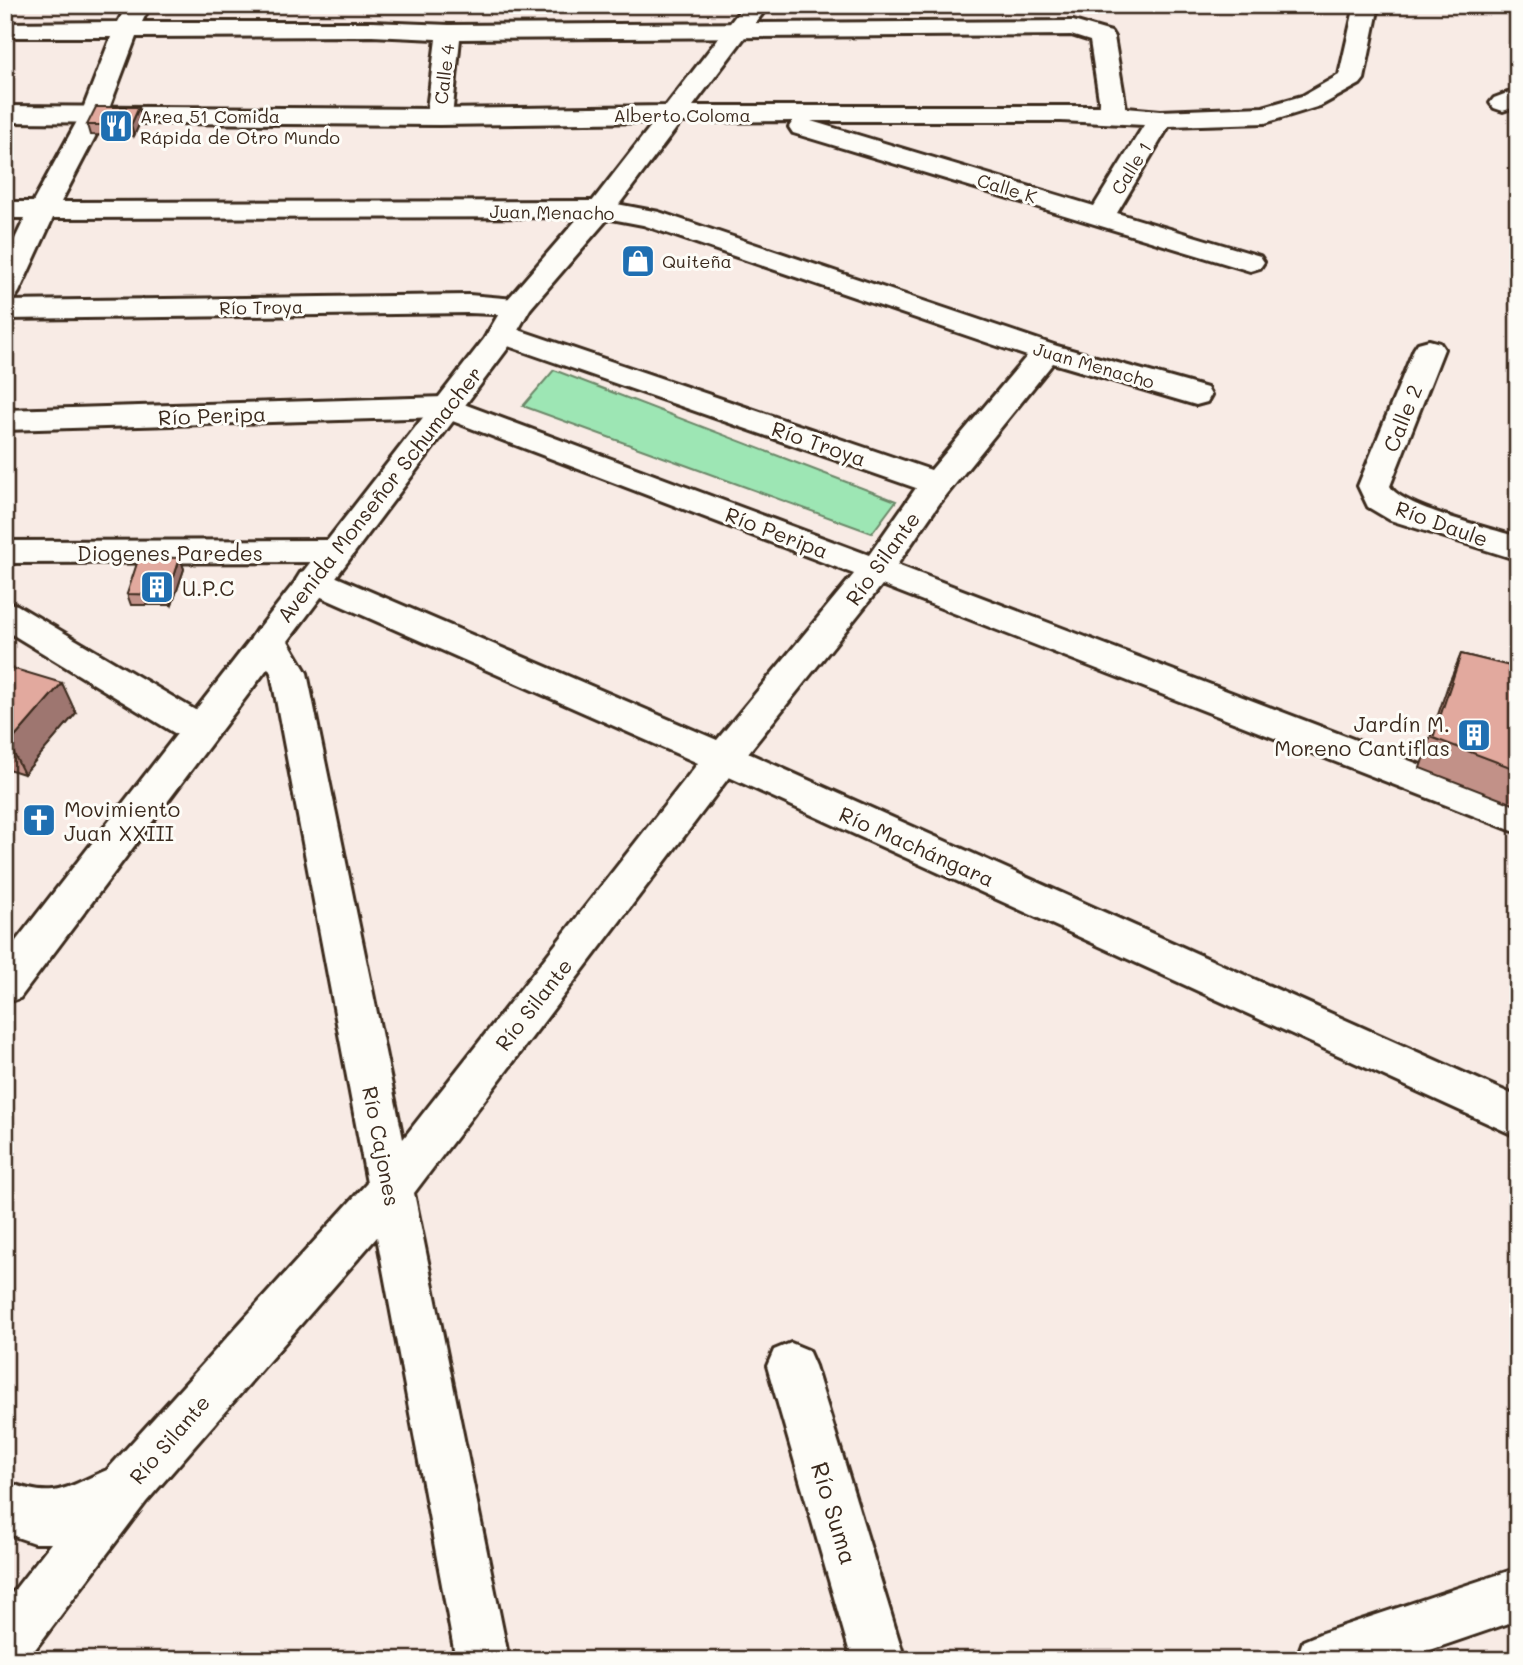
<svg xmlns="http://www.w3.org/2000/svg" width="1523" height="1665" font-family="Mali,sans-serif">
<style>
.green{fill:#9de6b4;stroke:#6c8869;stroke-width:2}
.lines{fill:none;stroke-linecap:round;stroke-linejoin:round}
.street-casing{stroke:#3b2a1e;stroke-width:6}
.secondary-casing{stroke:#3b2a1e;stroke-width:6}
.street{fill:#fdfcf7;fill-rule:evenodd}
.secondary{fill:#fdfcf7;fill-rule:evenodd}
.wall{fill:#c29188;stroke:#3b2a1e;stroke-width:2}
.shaded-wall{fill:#9e766f;stroke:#3b2a1e;stroke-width:2}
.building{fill:#e2a99e;stroke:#3b2a1e;stroke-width:2}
.labels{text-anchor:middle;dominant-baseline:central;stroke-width:6;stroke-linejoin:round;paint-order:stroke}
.far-street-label{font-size:18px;fill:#3b2a1e;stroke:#fdfcf7}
.far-poi-label{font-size:18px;fill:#3b2a1e;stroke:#fdfcf7;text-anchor:start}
.street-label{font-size:21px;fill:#3b2a1e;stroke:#fdfcf7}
.poi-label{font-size:21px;fill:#3b2a1e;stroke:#fdfcf7;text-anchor:start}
.near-street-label{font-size:24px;fill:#3b2a1e;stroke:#fdfcf7}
</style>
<rect width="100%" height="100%" fill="#f8ebe5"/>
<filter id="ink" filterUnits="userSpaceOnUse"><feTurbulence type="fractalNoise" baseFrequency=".0143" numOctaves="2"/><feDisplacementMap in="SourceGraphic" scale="14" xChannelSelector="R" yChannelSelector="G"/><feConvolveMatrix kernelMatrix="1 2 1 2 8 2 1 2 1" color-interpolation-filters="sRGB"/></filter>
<g filter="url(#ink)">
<!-- green -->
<polygon class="green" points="554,370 896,501 872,533 523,406"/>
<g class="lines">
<!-- street casing -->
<g class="street-casing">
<g id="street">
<path d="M127,5H145L148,10L142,22H372L449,25L1073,21L1111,32L1114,37L1126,108L1161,111L1263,107L1302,96L1339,75L1355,5H1379L1364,79L1360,84L1320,106L1265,123L1169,126L1117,213L1260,256L1264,262L1260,268L1250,271L793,133L789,127L793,121L676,122L667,119L663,114L667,109L676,106H1100L1090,41L1071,35L460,39L452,117L448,122L439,125L430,122L426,117L436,39L372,36L136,37L107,114L61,202L601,201L659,212L1057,346L1207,388L1211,395L1207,402L1196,405L1053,363L939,504L897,565L1518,802V833L882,585L748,753L1518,1097V1137L729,777L414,1193L509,1660H456L377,1237L146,1502L27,1660H5V1602L51,1543H34L5,1533V1481C55,1501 62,1489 107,1470L367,1183L271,673L251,638L257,629L269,626L281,629L307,673L403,1139L698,763L301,588L296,580L301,572L313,568L325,572L717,740L854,574L442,417L5,430V410L445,397L869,555L916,488L491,340L487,334L491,328L502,325L513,328L931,470L1027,356L643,225L601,217L53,218L19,292L15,298L5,301V260L25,218H5V202H33L81,114L111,37H5V23L118,22ZM811,121H1061L1144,125L1094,206Z"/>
<polygon points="1518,89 1518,106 1503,111 1494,108 1490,103 1494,98"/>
<polygon points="469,295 527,300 532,306 527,312 517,315 469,313 5,319 5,301"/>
<path d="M1429,340L1440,343L1444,349L1390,486C1400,507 1493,529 1518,537V560L1390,520L1368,507L1358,486L1414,349L1418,343Z"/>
<polygon points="335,540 347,543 352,551 347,559 335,562 5,563 5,541"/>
<polygon points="5,602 17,605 212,720 217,730 212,740 199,744 186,740 5,630"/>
<polygon points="791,1343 808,1350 815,1366 905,1660 852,1660 767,1366 774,1350"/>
<polygon points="1518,1568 1518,1620 1401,1660 1296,1660 1303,1641 1322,1633"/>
</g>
</g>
<!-- secondary casing -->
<g class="secondary-casing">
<polygon id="secondary" points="744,5 769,5 611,215 530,309 508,348 20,998 5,1003 5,955 484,339 507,300 591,203 654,122 439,125 5,122 5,106 439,109 666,106"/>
</g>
<!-- street -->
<use href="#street" class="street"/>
<!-- secondary -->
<use href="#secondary" class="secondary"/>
</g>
<!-- wall -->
<g class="wall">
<polygon points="139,107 142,118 134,136 90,135 87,125"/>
<polygon points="180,558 184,569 172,605 131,605 127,594"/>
<polygon points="1461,654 1518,668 1518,806 1420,768 1448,685"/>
<polygon points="5,666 76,713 24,774 5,768"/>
</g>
<!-- shaded-wall -->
<g class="shaded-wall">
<polygon points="139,107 142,118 134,136 131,125"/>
<polygon points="180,558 184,569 172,605 168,595"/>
<polygon points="62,683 76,713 24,774 9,744"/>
</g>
<!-- building -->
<g class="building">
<polygon points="96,107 139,107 131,125 87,125"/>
<polygon points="139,557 180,558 168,595 127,594"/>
<polygon points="1461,654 1518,668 1518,770 1433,738"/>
<polygon points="5,666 62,683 9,744 5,743"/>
</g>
</g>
<!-- icons -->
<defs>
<g id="restaurant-square" transform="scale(1.75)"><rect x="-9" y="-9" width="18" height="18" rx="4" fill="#1f6fb2" stroke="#fdfcf7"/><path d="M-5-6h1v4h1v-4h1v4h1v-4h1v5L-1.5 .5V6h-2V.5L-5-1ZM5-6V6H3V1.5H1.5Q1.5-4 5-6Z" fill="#fff"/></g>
<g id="shop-square" transform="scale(1.75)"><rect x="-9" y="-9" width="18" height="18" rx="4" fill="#1f6fb2" stroke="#fdfcf7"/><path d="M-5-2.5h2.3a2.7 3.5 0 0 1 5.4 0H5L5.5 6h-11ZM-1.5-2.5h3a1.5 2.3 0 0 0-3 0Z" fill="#fff"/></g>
<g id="building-square" transform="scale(1.75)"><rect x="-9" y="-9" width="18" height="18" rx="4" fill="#1f6fb2" stroke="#fdfcf7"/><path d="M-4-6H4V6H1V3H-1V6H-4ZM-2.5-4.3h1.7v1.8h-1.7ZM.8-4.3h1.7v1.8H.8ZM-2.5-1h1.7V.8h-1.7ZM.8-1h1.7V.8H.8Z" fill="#fff"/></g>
<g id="church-square" transform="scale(1.75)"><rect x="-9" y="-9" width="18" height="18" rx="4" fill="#1f6fb2" stroke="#fdfcf7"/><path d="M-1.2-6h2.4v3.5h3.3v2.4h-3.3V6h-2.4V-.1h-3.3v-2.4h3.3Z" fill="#fff"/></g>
</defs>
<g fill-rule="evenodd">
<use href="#restaurant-square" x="116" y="126"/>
<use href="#shop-square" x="638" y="261"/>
<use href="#building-square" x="157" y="587"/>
<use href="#building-square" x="1474" y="735"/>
<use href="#church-square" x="39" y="820"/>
</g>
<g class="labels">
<!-- far-street labels -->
<g class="far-street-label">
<text transform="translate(444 74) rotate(-83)">Calle 4</text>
<text x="682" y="115">Alberto Coloma</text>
<text transform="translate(1131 168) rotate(-58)">Calle 1</text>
<text transform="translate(1007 188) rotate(17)">Calle K</text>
<text transform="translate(552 212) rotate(1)">Juan Menacho</text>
<text transform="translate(261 307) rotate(-1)">Río Troya</text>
<text transform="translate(1094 365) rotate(16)">Juan Menacho</text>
</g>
<!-- far-poi labels -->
<g class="far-poi-label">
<text x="140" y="116">Area 51 Comida<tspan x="140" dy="21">Rápida de Otro Mundo</tspan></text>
<text x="662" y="261">Quiteña</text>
</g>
<!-- street labels -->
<g class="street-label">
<text transform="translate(212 415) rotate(-2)">Río Peripa</text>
<text transform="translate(1402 418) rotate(-68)">Calle 2</text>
<text transform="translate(819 443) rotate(19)">Río Troya</text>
<text transform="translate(379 494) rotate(-52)">Avenida Monseñor Schumacher</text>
<text transform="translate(1442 523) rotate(20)">Río Daule</text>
<text transform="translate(777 532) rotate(21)">Río Peripa</text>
<text x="170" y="552">Diogenes Paredes</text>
<text transform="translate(882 558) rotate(-54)">Río Silante</text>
<text transform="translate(917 846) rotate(24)">Río Machángara</text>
<text transform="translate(533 1004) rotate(-52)">Río Silante</text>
<text transform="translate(382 1146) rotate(79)">Río Cajones</text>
<text transform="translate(169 1439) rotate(-49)">Río Silante</text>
</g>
<!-- poi labels -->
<g class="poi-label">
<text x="182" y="587">U.P.C</text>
<text x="1450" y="723" text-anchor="end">Jardín M.<tspan x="1450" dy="24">Moreno Cantiflas</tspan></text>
<text x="64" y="808">Movimiento<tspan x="64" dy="24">Juan XXIII</tspan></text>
</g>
<!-- near-street labels -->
<g class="near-street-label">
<text transform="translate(835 1513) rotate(73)">Río Suma</text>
</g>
</g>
<!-- margin -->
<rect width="1523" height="1665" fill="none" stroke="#fdfcf7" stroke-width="28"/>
<rect x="14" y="14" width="1495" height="1637" fill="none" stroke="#3b2a1e" stroke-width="2.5" filter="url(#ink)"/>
</svg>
